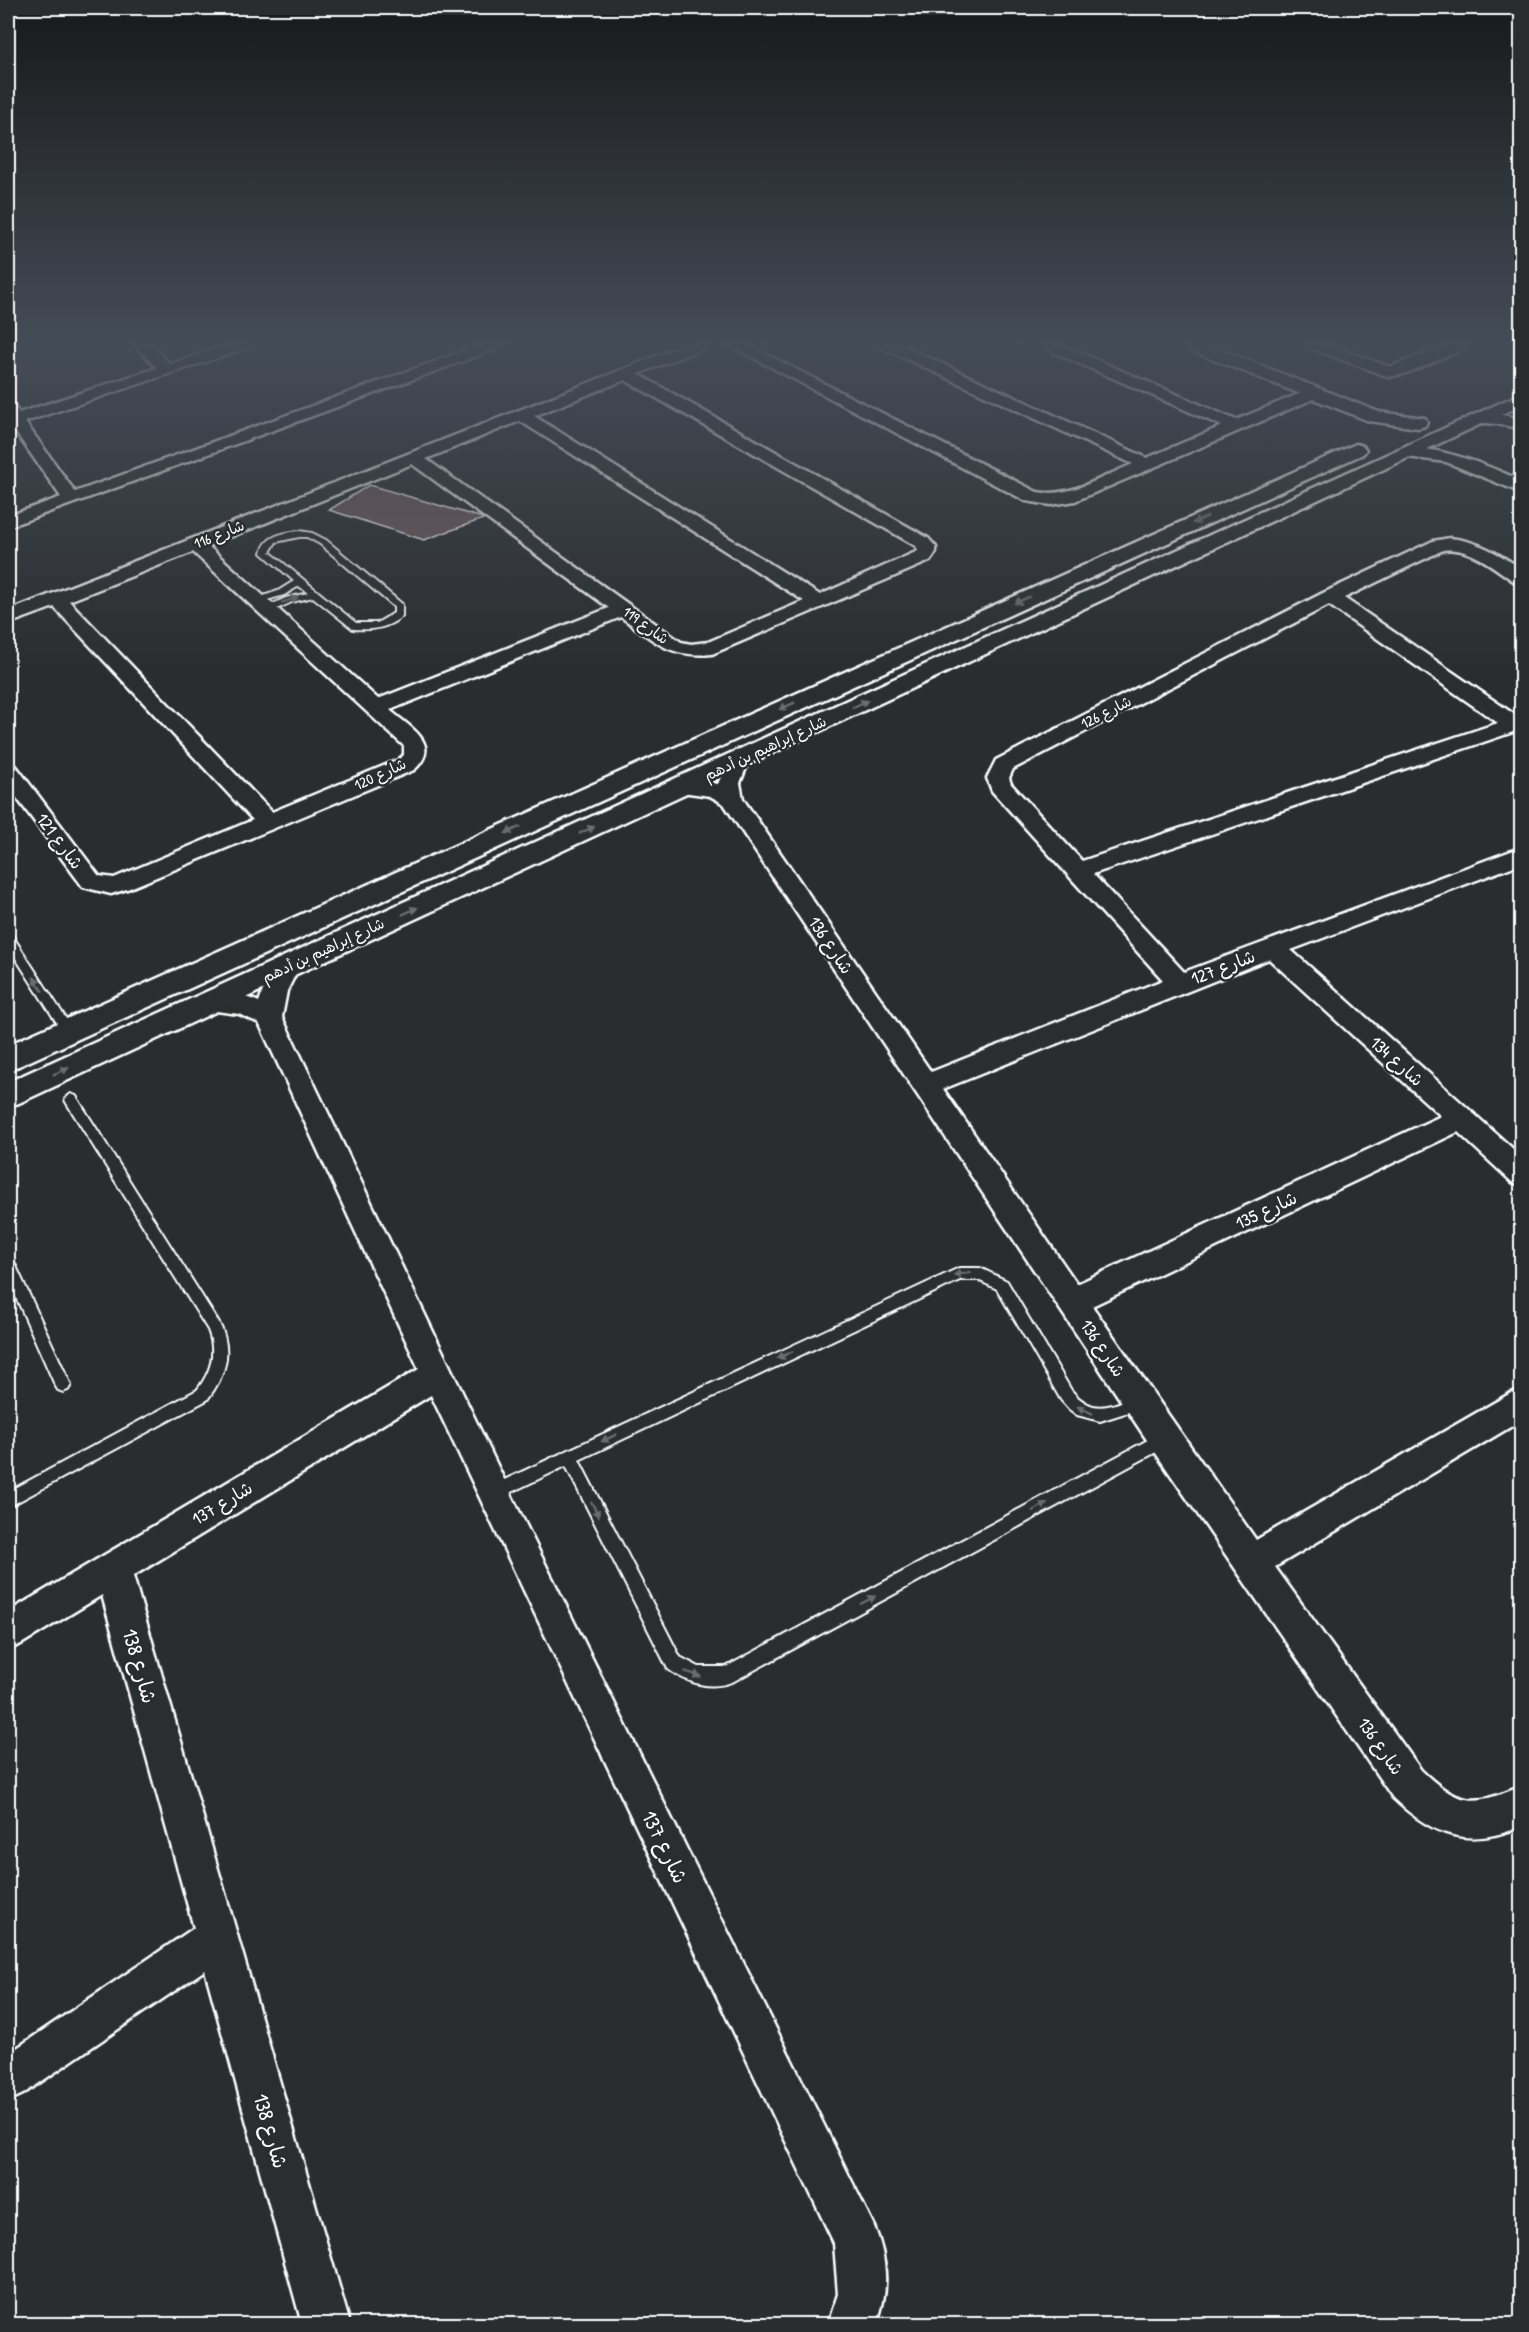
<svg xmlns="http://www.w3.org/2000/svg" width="1529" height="2332" font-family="'Patrick Hand','Playpen Sans Arabic',sans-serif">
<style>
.building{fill:#6c5958;stroke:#fff;stroke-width:1.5}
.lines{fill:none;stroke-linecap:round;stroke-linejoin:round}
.lane-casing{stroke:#fff;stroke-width:4}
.street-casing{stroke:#fff;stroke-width:5}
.secondary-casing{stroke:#fff;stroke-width:5}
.lane{fill:#2a2d2e;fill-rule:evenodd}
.street{fill:#2a2d2e;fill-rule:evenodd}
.secondary{fill:#2a2d2e;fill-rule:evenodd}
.oneway{fill:#6a6c6d}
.labels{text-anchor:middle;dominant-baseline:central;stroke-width:5;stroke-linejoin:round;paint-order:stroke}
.far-street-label{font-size:15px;fill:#fff;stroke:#2a2d2e}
.street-label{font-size:18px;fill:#fff;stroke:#2a2d2e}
.near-street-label{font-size:21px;fill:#fff;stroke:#2a2d2e}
</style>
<rect width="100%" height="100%" fill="#2a2d2e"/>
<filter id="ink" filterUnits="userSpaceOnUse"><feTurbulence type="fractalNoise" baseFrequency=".0167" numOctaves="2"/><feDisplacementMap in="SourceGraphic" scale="12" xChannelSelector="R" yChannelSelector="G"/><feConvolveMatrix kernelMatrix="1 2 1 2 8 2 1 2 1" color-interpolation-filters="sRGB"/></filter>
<g filter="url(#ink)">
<!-- building -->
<polygon class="building" points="369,485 483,518 483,519 424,540 329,510"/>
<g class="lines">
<!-- lane casing -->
<g class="lane-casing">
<g id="lane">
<path d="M299,531L312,533L326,540L402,604V616C388,629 371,630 353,629L313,597L292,602L270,612H264V608L286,598L308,593L299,586L284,595L257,603L252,600L278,591L294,581L262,553C265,535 284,533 299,531ZM299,537H307L320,544L394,607V613L377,623H356L270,552L276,542Z"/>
<polygon points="8,934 12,935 72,1028 74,1031 72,1034 64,1034 8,946"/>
<path d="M71,1094L76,1096L219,1323C233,1351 226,1375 207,1400L8,1507V1492L197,1390C211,1372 217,1353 208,1330L66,1102L65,1099Z"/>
<polygon points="8,1258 13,1260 15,1264 71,1385 68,1390 63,1392 58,1390 55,1385 8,1279"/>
<path d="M959,1268H980L1007,1281L1071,1390C1094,1417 1110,1406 1139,1395L1144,1397L1147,1402L1144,1407L1100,1421L1077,1415L1069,1409L1061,1400L997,1289L978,1280H960L579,1460L680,1657L699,1667H726L1159,1434L1165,1432L1171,1434L1173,1439L1171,1444L734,1681C711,1691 687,1683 668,1669L566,1466L499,1498L493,1500L487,1498L485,1493L487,1488Z"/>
</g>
</g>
<!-- street casing -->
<g class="street-casing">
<g id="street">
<polygon points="135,345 151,345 170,364 227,345 249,345 247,348 25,422 75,492 480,345 501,345 499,348 8,527 8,516 61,497 8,421 8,404 14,406 19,413 157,368"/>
<path d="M685,345H706L704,348L638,374L928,538L936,547V552L930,561L712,654C668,658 655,641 621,617L390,710C410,728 443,744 414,770L130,888L111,894L83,887L8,786V765L16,766L99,876L114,878L253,820L54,607L8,624V611ZM625,380L916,546L918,551L820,595L534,416ZM520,421L804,601L708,642L691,644L681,642L426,459ZM412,464L609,608L378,699L208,546ZM193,552L404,746V755L398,760L272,812L69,601Z"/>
<path d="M729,345H748L1037,492C1070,498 1103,476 1133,464L883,348L881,345H901L1147,458L1222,426L1044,348L1042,345H1062L1236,420L1306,391L1312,389L1320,394L1318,397L1075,501L1051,505L1026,501Z"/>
<polygon points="1308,345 1329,345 1390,367 1448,345 1468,345 1466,348 1407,373 1389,377 1310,348"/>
<polygon points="1477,414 1498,414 1522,419 1522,429 1498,424 1471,422 1469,419"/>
<path d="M1405,447C1447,449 1484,464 1522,481V493L1446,462L1399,456L1397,452Z"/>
<path d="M1450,538C1478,541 1499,554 1522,569V584L1515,582C1494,568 1470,546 1443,550L1344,598L1518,717L1522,716V729L1093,874L1184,972L1522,847V863L1291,950L1522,1157V1185L1512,1182L1458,1132L1092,1306L1256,1540L1511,1393L1522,1389V1420L1275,1567L1421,1770C1460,1807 1474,1806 1522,1786V1826C1469,1849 1433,1836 1393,1798L1153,1449L724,804L710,796L675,791L672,786L675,781L683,779L718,784L730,755L738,753L746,755L749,760L740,783L743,799L931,1072L1163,980L992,791L987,778L996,760L1323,593L1433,541ZM1329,605L1498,723L1082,861L1011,784L1009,778L1013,769ZM1269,959L1441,1116L1077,1284L943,1089Z"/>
<path d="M286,958L295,961L299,967L287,991L282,1017L522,1517L873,2224C887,2256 890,2291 876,2324H828L838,2294L834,2243L431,1395L133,1576L350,2324H302L205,1970L23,2094L8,2101V2054L194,1928L102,1595L21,1644L8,1650V1612L419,1369L259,1023L239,1014L201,1009L197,1003L201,997C219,992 242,994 259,1002L267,979L277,961Z"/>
</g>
</g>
<!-- secondary casing -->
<g class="secondary-casing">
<g id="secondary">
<polygon points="1184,345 1209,345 1379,412 1425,418 1427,422 1425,426 1418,428 1369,421 1187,349"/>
<polygon points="1522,393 1522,405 19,1103 8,1106 8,1082"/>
<polygon points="1356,444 1363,446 1366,450 1363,454 19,1066 8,1069 8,1045"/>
</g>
</g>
<!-- lane -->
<use href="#lane" class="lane"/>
<!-- street -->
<use href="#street" class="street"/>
<!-- secondary -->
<use href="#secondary" class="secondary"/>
</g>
<!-- one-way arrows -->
<defs><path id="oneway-solid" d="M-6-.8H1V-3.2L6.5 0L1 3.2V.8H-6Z" transform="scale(1.5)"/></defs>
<g class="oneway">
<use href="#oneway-solid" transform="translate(1200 520) rotate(156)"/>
<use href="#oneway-solid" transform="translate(290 600) rotate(-18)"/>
<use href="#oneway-solid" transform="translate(1022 600) rotate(156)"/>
<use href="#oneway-solid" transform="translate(860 704) rotate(-25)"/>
<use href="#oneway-solid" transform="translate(787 706) rotate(156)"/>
<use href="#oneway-solid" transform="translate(513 830) rotate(156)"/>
<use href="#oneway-solid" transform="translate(587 830) rotate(-25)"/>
<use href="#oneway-solid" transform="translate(410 911) rotate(-25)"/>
<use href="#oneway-solid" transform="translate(38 984) rotate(-123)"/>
<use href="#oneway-solid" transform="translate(61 1071) rotate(-25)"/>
<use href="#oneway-solid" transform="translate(962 1274) rotate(173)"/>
<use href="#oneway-solid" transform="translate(785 1355) rotate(155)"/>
<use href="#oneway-solid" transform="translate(1085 1410) rotate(-155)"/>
<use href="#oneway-solid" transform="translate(609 1438) rotate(155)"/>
<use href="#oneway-solid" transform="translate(1040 1507) rotate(-28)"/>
<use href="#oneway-solid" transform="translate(595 1509) rotate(63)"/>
<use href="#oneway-solid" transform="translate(868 1600) rotate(-28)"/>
<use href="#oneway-solid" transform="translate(693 1674) rotate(19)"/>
</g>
</g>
<!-- sky -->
<linearGradient id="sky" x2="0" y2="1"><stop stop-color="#171919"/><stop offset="0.51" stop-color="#444c57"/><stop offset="1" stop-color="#444c57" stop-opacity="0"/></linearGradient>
<rect width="1529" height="672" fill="url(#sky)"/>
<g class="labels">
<!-- far-street labels -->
<g class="far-street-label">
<text transform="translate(219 534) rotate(-22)">شارع 116</text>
<text transform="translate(646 625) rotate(36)">شارع 119</text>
<text transform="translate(1106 712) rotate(-27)">شارع 126</text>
<text transform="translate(765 748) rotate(-25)">شارع إبراهيم بن أدهم</text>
<text transform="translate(380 774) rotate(-25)">شارع 120</text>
<text transform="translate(323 950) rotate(-25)">شارع إبراهيم بن أدهم</text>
</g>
<!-- street labels -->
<g class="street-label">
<text transform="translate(60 841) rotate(53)">شارع 121</text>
<text transform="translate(831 945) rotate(56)">شارع 136</text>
<text transform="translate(1223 967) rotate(-21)">شارع 127</text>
<text transform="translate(1397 1061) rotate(42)">شارع 134</text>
<text transform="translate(1266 1210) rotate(-25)">شارع 135</text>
<text transform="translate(1103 1348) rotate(56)">شارع 136</text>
<text transform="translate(222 1503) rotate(-31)">شارع 137</text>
<text transform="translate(1381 1746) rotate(55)">شارع 136</text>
</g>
<!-- near-street labels -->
<g class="near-street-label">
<text transform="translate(140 1666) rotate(74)">شارع 138</text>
<text transform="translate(665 1847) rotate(64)">شارع 137</text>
<text transform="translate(271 2131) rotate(74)">شارع 138</text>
</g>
</g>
<!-- margin -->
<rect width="1529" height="2332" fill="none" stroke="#2a2d2e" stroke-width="30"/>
<rect x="15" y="15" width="1499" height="2302" fill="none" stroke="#fff" stroke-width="2" filter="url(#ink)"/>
</svg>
